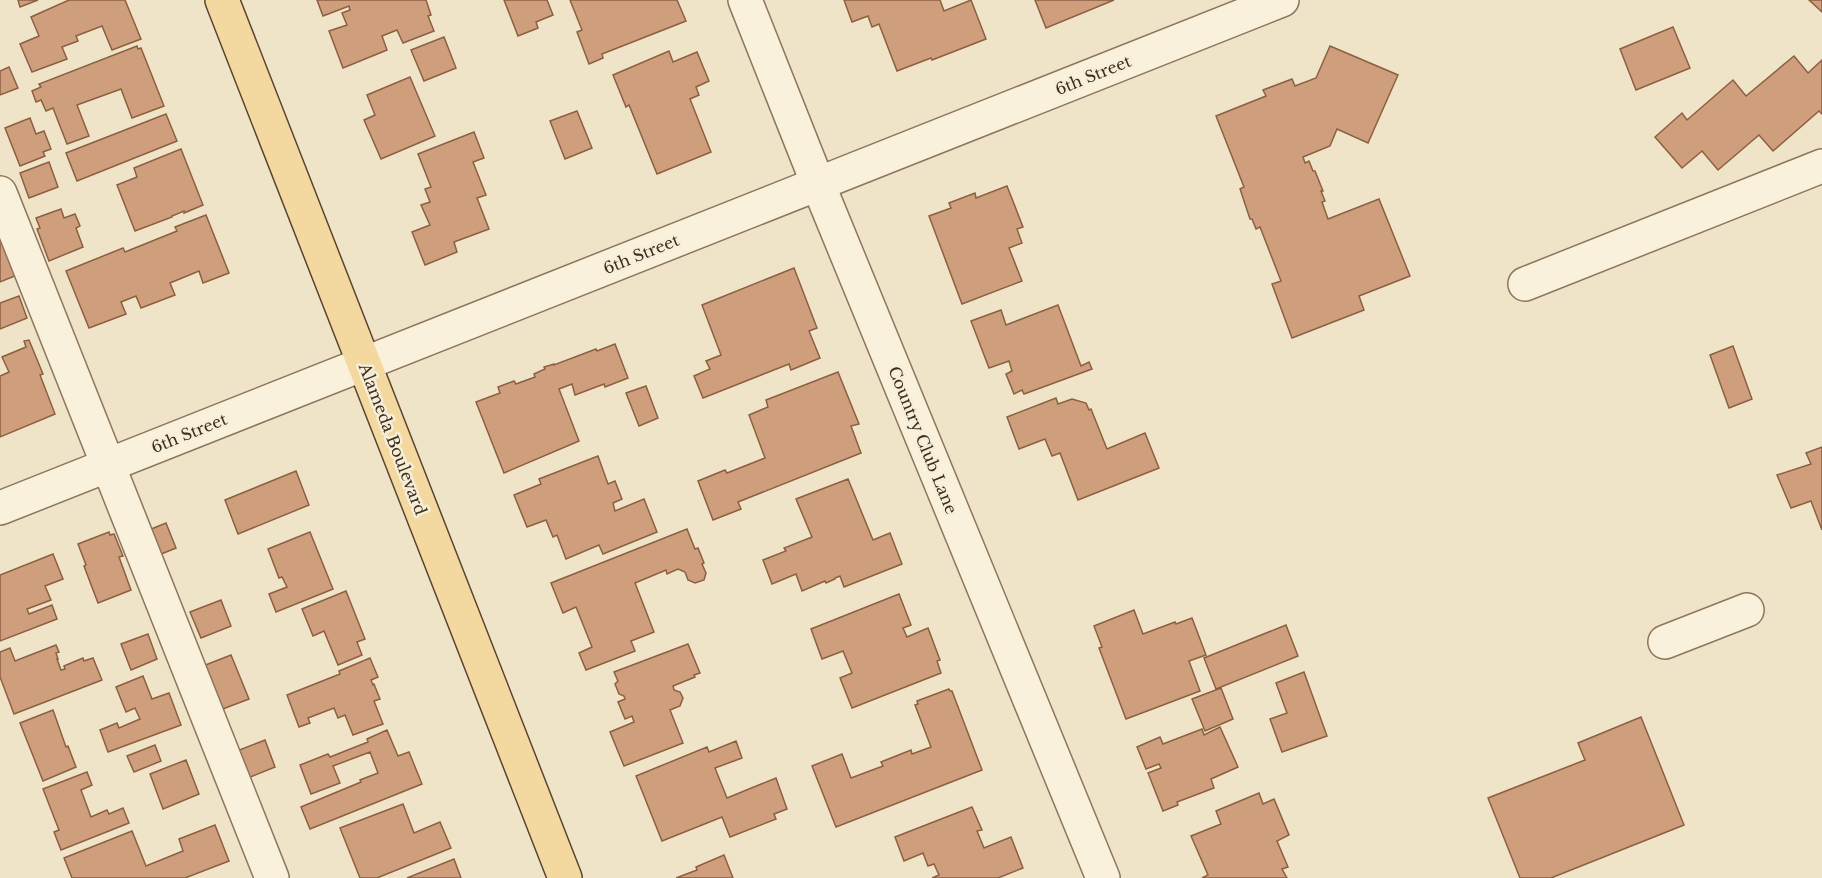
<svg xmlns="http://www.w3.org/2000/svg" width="1822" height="878" font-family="'Libre Baskerville',serif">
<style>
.building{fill:#cf9f7d;stroke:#8d5f41;stroke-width:1.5}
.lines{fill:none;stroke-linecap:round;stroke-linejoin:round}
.minor-casing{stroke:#8d765c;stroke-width:36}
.major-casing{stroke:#5b4430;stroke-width:36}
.minor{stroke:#faf1dc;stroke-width:33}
.major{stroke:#f3d9a0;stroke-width:33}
.labels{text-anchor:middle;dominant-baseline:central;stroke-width:5;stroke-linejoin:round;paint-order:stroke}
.street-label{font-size:16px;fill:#3d2e20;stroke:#f7eed8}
</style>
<rect width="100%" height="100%" fill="#f0e4c8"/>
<!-- building -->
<g class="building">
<polygon points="18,0 38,0 20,7"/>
<polygon points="69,0 125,0 141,39 112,50 102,26 76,36 78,41 62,47 67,59 32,72 20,44 39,36 31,17"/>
<polygon points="317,0 426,0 431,15 428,16 434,31 403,43 397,30 382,36 387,50 343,68 329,31 347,25 342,13 350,10 349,6 323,16"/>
<polygon points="504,0 547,0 553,15 536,22 538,28 518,36"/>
<polygon points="570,0 677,0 686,21 602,54 603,58 589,64 577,32 582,30"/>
<polygon points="844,0 940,0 944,11 971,0 986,39 932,60 931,58 897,71 879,24 872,27 868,16 852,22"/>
<polygon points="1035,0 1114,0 1046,28"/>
<polygon points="1809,0 1822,0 1822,12"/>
<polygon points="1673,27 1690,68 1636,90 1620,49"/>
<polygon points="444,37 456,68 424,81 411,50"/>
<polygon points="137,46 138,49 141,48 164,106 132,118 121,89 77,105 89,136 67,144 53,108 46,111 41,100 36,102 32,91 41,87 39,84"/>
<polygon points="1330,46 1398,75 1368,143 1337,129 1330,146 1303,157 1305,163 1309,161 1313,171 1315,171 1323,191 1321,191 1325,201 1322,202 1328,219 1379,199 1410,276 1359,296 1364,310 1292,338 1272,284 1281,281 1260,227 1256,229 1252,219 1250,219 1240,189 1244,187 1216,116 1266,96 1263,90 1292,79 1295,86 1316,78"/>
<polygon points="669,51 673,62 697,52 709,81 696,87 699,95 690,99 711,152 657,174 629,105 626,107 613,75"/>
<polygon points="1794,56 1808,73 1822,60 1822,114 1819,111 1773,151 1759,135 1718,170 1702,151 1682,168 1655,137 1682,113 1687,120 1733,80 1746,96"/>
<polygon points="9,67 18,88 0,95 0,71"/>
<polygon points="410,77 435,136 381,159 364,120 375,115 367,95"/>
<polygon points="577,111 592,148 565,159 550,121"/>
<polygon points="166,114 177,141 77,181 66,153"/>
<polygon points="30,118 36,134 44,131 51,149 43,152 45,156 20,166 5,128"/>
<polygon points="474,132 484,158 473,162 486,195 477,198 489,229 454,242 457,252 425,265 412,232 430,225 421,205 430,202 425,189 431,187 418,154"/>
<polygon points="181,149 203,205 184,213 184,211 172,216 172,217 135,231 117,185 137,177 134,168"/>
<polygon points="49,162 58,187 29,198 20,173"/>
<polygon points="1007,186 1023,227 1017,229 1022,243 1009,248 1022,281 962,304 929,216 951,208 949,203 975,193 976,198"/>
<polygon points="61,209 64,218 75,214 80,226 76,228 83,247 49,261 37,229 40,228 36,218"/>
<polygon points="206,215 229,273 203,283 199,271 170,283 175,295 141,308 136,296 121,302 126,314 89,328 66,271 123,248 125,252 177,231 175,227"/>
<polygon points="0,230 17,275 0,282"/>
<polygon points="794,268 817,328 809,331 820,358 791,370 789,364 703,398 694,376 710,369 706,361 721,355 702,305"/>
<polygon points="19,296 27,318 0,329 0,303"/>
<polygon points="1058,305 1081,366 1089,362 1092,369 1024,394 1022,390 1014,394 1006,374 1012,371 1009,361 989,368 971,321 1001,310 1006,325"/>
<polygon points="29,340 43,374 40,375 55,414 0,437 0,376 9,372 2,357 26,347 24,341"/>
<polygon points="615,344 628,378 605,387 604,384 575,395 572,384 559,389 579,441 504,473 476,402 500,393 498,387 514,381 516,384 535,377 534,374 545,369 544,367 554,364 554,365 596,349 597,351"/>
<polygon points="1733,346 1752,399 1729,408 1710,355"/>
<polygon points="838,372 859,424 851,426 861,453 738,502 741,509 713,520 698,481 725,470 727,473 765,458 749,415 768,407 766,400"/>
<polygon points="646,386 658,418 639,426 626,393"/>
<polygon points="1056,398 1058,404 1072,399 1086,403 1089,410 1091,409 1107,449 1145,433 1159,468 1078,500 1060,453 1052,456 1045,439 1019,449 1007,417"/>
<polygon points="1822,447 1822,530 1811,501 1791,508 1777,475 1811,464 1806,453"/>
<polygon points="598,456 608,484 615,481 622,499 613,503 615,511 644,499 657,532 603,554 599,545 566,559 557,535 553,537 546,520 527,527 514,495 541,484 539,479"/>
<polygon points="296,471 309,505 238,534 225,500"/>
<polygon points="848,479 873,540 890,533 902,564 844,587 840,576 835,578 835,579 826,583 825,581 802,591 796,574 772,584 763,560 786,551 784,548 812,537 796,499"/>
<polygon points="166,523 176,548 154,557 144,532"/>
<polygon points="687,529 695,549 698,548 704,563 702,564 706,573 704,580 695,583 688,580 685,572 678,569 667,574 666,570 635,583 654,632 631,641 635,651 586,670 579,653 592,647 576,607 563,613 551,583"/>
<polygon points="109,532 110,535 114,534 123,556 119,557 131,590 98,603 84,566 86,565 78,544"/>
<polygon points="310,532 333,589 276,612 269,594 287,587 282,577 279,578 268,549"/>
<polygon points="53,554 63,579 45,586 51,600 27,609 29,614 52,605 57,619 0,641 0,575"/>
<polygon points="346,591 365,639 357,642 362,655 338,665 324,631 313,636 302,609"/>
<polygon points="899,594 911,625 903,628 907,637 928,628 940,660 937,661 941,673 852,708 840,678 852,673 843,651 822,659 811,629"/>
<polygon points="221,600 231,626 201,638 190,612"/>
<polygon points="1134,610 1143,634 1175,622 1176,624 1192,618 1206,655 1189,661 1200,691 1126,719 1099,648 1102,647 1094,626"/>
<polygon points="1286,625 1298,656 1216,689 1204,658"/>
<polygon points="148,634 157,659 131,670 121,644"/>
<polygon points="688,644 700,673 694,675 695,677 673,686 674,690 680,692 683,698 680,706 670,710 683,743 624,766 610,732 634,722 632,716 625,719 618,702 625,699 624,696 619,694 615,684 618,681 614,672"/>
<polygon points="56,645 59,652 56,653 58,659 57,659 61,670 65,669 64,666 83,658 84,661 93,658 102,680 14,714 0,677 0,652 10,648 15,661"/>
<polygon points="231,655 249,699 220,710 203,666"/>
<polygon points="370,658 378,677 371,680 373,685 374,684 380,699 374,701 383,724 353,735 345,715 338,718 334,708 308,718 310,723 299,727 287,695 340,674 339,671"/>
<polygon points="1304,672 1327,736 1282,752 1270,719 1287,713 1276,683"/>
<polygon points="143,676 152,699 169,693 181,725 108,752 100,730 117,723 119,728 140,719 135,708 126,712 116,687"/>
<polygon points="1221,688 1233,719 1205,731 1192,699"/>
<polygon points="949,689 950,691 952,691 982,770 836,827 812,766 842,754 851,778 883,766 881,762 911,750 912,754 931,747 915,705 918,704 917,701"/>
<polygon points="53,710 66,747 68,746 76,767 43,781 20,723"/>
<polygon points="1641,717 1684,825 1551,878 1520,878 1488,798 1585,760 1578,743"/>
<polygon points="1220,727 1238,767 1211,779 1214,788 1177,802 1178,805 1163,811 1148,773 1161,768 1159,764 1146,769 1137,747 1160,737 1163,744 1202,729 1204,735"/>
<polygon points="387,730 398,756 409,752 422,784 310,829 301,807 361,782 360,780 378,773 370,752 333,766 340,783 311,794 300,765 328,754 330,757 368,742 367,739"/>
<polygon points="265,740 275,767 248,778 237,751"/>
<polygon points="736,741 742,758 715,768 727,798 776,778 787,809 774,814 776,819 730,837 722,817 662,841 636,776 707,747 709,752"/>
<polygon points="155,745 161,761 134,772 127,756"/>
<polygon points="186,760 199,794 163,809 150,774"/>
<polygon points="87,772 92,785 81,790 91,817 107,810 109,814 123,808 129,823 61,850 54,832 59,830 43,789"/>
<polygon points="1259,793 1263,804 1274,799 1289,835 1277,841 1288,867 1282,869 1287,878 1202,878 1208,875 1191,836 1221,824 1216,811"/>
<polygon points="403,804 414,833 440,822 451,848 377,878 360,878 340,828"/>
<polygon points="972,807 982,830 977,831 984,848 1011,837 1023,868 998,878 932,878 939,875 934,864 928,866 923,853 904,861 895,837"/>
<polygon points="215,825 229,861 185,878 72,878 64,858 132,831 146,866 183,851 179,839"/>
<polygon points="724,855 733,878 676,878 697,870 696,867"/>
<polygon points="454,859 461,878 407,878"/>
</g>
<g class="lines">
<!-- minor casing -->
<g class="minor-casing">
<g id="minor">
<polyline points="745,0 818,184 1103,878"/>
<polyline points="0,193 272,878"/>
<polyline points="1525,284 1822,166"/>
<polyline points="0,508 1282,0"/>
<polyline points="1665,642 1747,610"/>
</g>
</g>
<!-- major casing -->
<g class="major-casing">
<polyline id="major" points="222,0 565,878"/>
</g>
<!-- minor -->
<use href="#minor" class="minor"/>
<!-- major -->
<use href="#major" class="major"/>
</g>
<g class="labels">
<!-- street labels -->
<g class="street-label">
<text transform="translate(1093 75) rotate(-22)">6th Street</text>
<text transform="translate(641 254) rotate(-22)">6th Street</text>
<text transform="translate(189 433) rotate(-22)">6th Street</text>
<text transform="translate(393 439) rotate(69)">Alameda Boulevard</text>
<text transform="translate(923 440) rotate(68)">Country Club Lane</text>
</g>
</g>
</svg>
